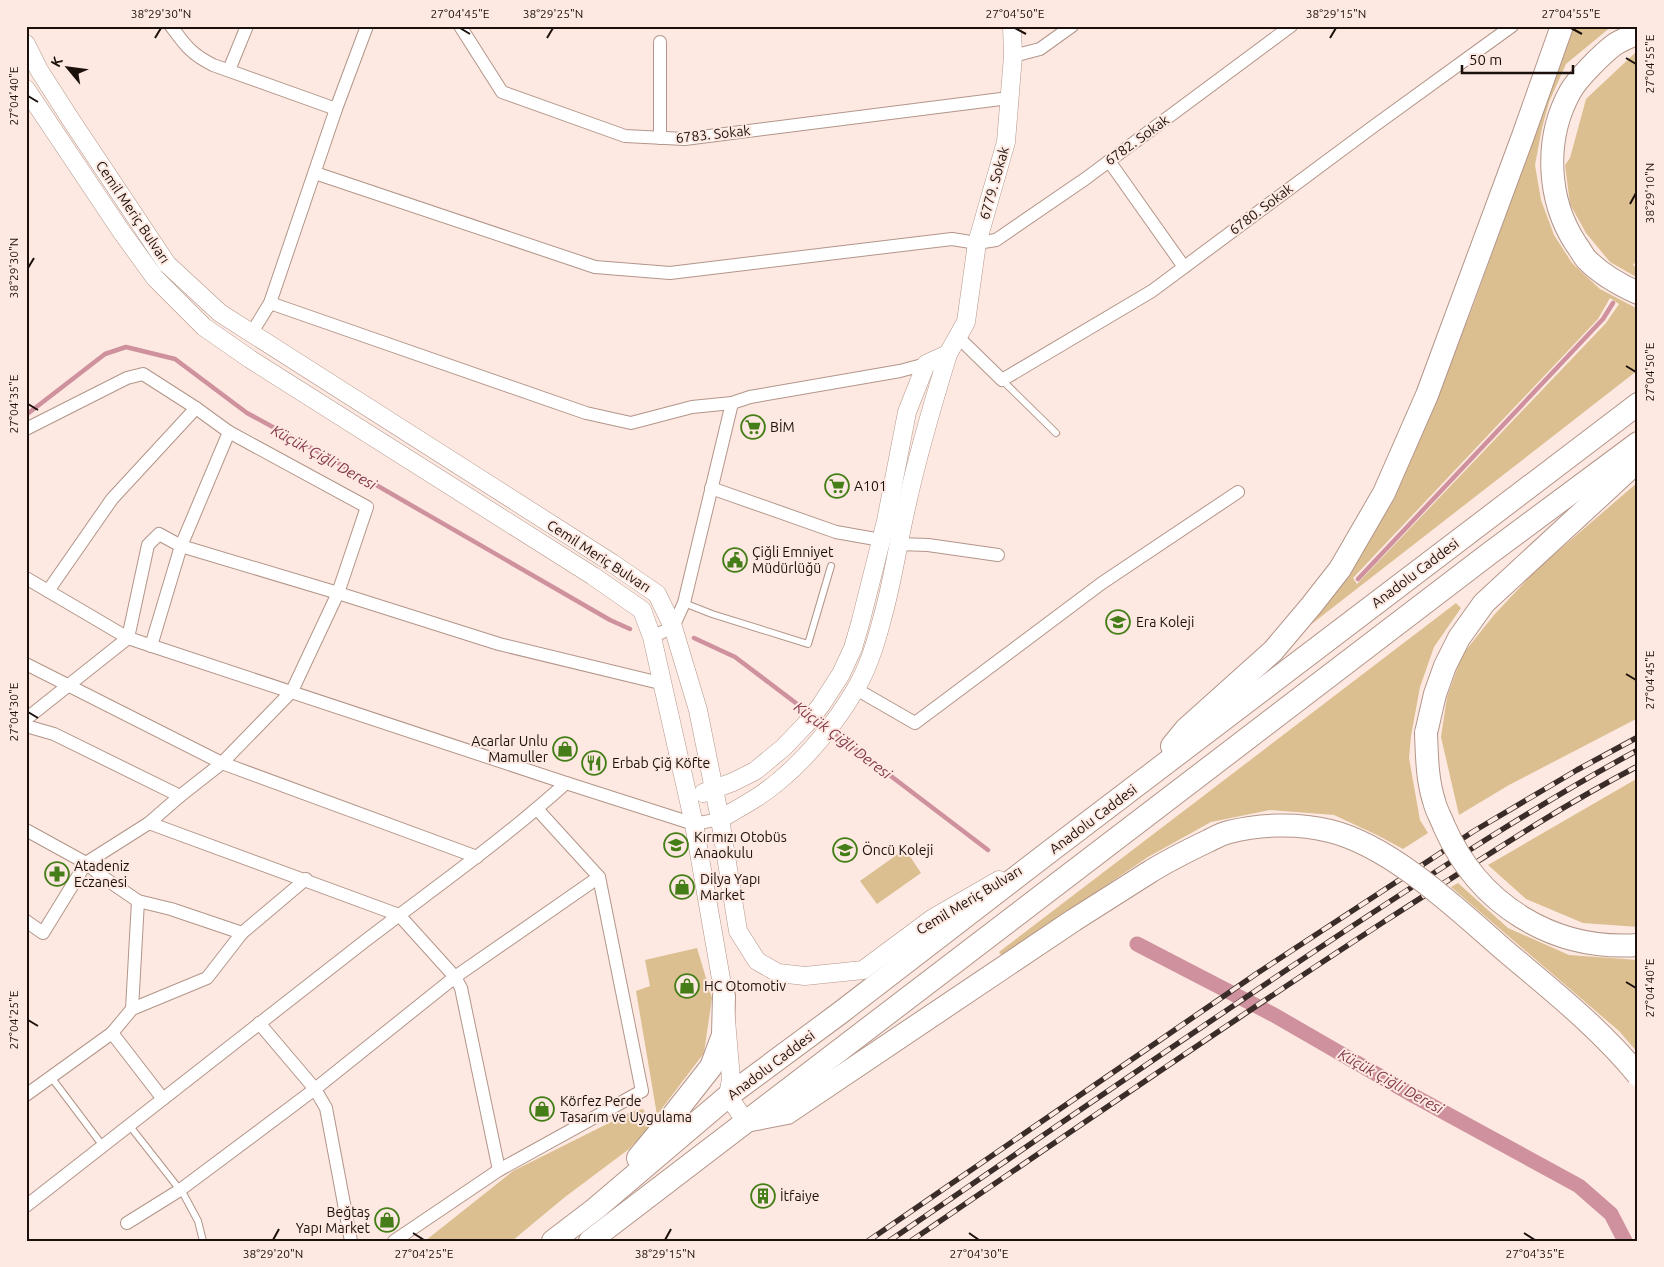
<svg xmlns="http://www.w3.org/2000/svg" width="1664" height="1267" font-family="Ubuntu,sans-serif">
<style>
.green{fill:#dbbf91;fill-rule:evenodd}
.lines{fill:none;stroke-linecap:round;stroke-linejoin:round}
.stream{stroke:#ce919d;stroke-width:4.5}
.canal{stroke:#ce919d;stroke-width:15}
.lane-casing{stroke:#b39589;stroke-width:8}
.street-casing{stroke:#b39589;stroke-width:14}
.secondary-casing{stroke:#b39589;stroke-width:19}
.highway-casing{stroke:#b39589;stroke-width:24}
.lane{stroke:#fff;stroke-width:6}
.street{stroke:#fff;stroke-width:12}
.secondary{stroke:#fff;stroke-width:18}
.highway{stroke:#fff;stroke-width:22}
.rail-casing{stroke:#3a2d29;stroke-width:5.5}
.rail{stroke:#fde9e1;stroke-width:4;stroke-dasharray:11;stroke-linecap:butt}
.highway-bridge-casing{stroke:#b39589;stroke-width:24;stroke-linecap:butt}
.highway-bridge{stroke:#fff;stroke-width:22}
.ticks{fill:none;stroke:#1b100c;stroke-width:2}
.labels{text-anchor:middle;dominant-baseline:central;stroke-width:4;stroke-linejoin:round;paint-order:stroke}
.street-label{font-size:14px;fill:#1b100c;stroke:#fde9e1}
.poi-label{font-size:14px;fill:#1b100c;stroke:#fde9e1;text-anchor:start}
.water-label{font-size:15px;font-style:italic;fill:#81364a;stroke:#fde9e1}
.neatline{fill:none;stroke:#1b100c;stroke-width:2}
.ticks-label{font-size:12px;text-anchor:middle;fill:#1b100c}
</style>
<rect width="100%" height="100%" fill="#fde9e1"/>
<!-- green -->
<g class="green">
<path d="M1574,26H1612L1566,64L1549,102L1542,128L1535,165L1541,200L1554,235L1572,263L1600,289L1638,309V370L1300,633L1366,546L1393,501L1415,451L1473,306ZM1610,298L1619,304L1606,323L1357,584L1353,578L1598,319Z"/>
<polygon points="1638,52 1638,259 1633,265 1638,269 1638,278 1610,262 1586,233 1570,204 1565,165 1570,158 1586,99 1635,53"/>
<polygon points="1638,482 1638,718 1509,785 1459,815 1441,737 1447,697 1462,655 1494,615 1536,570"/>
<polygon points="1456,603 1461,608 1434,647 1420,687 1411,736 1409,758 1420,820 1428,833 1403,849 1377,835 1334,815 1270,810 1211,822 1148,857 1002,956 999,952"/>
<polygon points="1638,778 1638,927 1583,923 1526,899 1488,865"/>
<polygon points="905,849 921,873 877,904 860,881"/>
<polygon points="1458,883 1508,928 1569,955 1638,960 1638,1053 1619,1031 1451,887"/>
<polygon points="697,948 712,998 704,1053 657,1115 636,991 650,986 645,960"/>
<polygon points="643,1109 652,1125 629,1149 565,1197 512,1241 425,1241 513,1171 633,1111"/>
</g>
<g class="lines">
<!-- stream -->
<g class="stream">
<polyline points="1637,268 1638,267"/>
<polyline points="26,415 105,354 126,347 175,359 247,413 326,456 610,620 630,629"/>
<polyline points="1358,579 1603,319 1613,303"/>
<polyline points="694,638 735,657 809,713"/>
<polyline points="833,732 988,850"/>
</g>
<!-- canal -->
<polyline class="canal" points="1137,944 1274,1015 1416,1097 1579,1186 1611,1214 1625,1241"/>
<!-- lane casing -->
<g class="lane-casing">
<g id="lane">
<polyline points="1002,380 1056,433"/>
<polyline points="684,603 712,614 808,644 831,566"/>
<polyline points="51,1077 103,1146"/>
<polyline points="129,1125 184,1195 198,1221 203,1241"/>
</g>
</g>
<!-- street casing -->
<g class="street-casing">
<g id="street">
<path d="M171,26C185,45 191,54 213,65L336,109"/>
<polyline points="460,26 502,92 625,136 685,139 1009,98"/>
<polyline points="660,42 660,138"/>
<polyline points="1013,56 1040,49 1072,26"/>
<polyline points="229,70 247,26"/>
<polyline points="1109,161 1184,267"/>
<polyline points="315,173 595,267 670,273 952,239 977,243 996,240 1085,179 1291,26"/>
<polyline points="270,303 586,413 631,423 692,407 732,403"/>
<polyline points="251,334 270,303 336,109 367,26"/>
<polyline points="958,337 1002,380 1152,291 1374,126 1512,26"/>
<polyline points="26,429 127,378 143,374 196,408 229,432 367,507 338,593 292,691 222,763 180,796 149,823 86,863 43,933 26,921"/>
<polyline points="711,488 836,532 881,540"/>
<polyline points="898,544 928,545 998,555"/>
<polyline points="26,578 128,638 566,783"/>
<polyline points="48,591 112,499 196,408"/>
<polyline points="652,637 673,627 684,603 732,403 750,397 900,371 926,364"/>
<polyline points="151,646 181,546 229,432"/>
<polyline points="26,664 222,763 477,857"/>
<polyline points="856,689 915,723 1102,583 1238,492"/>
<polyline points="26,719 128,638 148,545 159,534 181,546 338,593 499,644 664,684"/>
<polyline points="26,726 54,734 180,796"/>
<polyline points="149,823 399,915 455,977 461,988 499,1170"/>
<polyline points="26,830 86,863 103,877 138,901 171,909 242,933"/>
<polyline points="132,1009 138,901"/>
<polyline points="259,1023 315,1089 326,1108 351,1241"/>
<polyline points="112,1033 163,1099"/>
<polyline points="26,1095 112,1033 132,1009 207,978 242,933 306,879"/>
<path d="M26,1206C139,1118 252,1029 365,941C433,889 503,840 566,783L694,824L720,819"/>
<polyline points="127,1223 180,1190 315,1089 455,977 599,877"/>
<polyline points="394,1241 499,1170 642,1091 599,877 537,809"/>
</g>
</g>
<!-- secondary casing -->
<g class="secondary-casing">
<g id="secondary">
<polyline points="26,44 39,70 71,120 167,264 220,313 612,563 657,594 673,627 698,710 720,819 738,931 757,961 778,973 805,976 863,970 933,918 999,880"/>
<polyline points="26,89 121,231 155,278 204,327 250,359 593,576 642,610 652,637 694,824 724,996 731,1079 728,1096 746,1122"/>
<polyline points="703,793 733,782 755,771 783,748 806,724 821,705 841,674 853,648 860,624 886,521 907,412 926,364 948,354 966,322 977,243 1006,142 1013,56 1012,26"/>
<path d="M720,819C741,807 762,796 780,780C808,757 837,721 855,690C868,669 876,643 882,619C893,581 898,542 907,504C918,453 933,403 948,354"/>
</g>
</g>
<!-- highway casing -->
<g class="highway-casing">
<g id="highway">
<path d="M1638,33C1630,37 1621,40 1614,45C1602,54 1577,79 1570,92C1544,139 1547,200 1576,244C1580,249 1583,256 1587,260C1601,274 1620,285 1638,293"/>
<polyline points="1426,733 1435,694 1445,666 1459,638 1484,603 1638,461"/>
<polyline points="1172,746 1186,729 1273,651 1311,606 1340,569 1384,493 1427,395 1523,136 1562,26"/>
<polyline points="751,1120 787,1113 1074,920 1148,873"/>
<polyline points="638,1158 667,1123 711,1067 723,1035 724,996"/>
<polyline points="553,1241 595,1209 728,1096 840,1013 1049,852 1638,404"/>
<polyline points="590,1241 1490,553 1638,443"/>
</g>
</g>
<!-- lane -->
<use href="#lane" class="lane"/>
<!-- street -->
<use href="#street" class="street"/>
<!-- secondary -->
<use href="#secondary" class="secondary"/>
<!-- highway -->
<use href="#highway" class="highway"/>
<!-- rail casing -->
<g class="rail-casing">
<g id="rail">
<polyline points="868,1241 1256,974 1474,831 1577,770 1638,737"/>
<path d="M889,1241C1044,1135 1198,1028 1354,925C1447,864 1540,803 1638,750"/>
<path d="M911,1241C1069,1133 1225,1025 1385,921C1468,868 1550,812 1638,766"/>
</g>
</g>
<!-- rail -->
<use href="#rail" class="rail"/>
<!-- highway-bridge casing -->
<g class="highway-bridge-casing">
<g id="highway-bridge">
<path d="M1426,733C1427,756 1427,779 1434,801C1436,810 1441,818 1444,826C1478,904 1552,951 1638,945"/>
<path d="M1148,873C1167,861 1187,851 1208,841C1214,838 1221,834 1229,832C1260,824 1298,823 1330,831C1391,846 1456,908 1503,949C1550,989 1599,1027 1638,1075"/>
</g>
</g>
<!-- highway-bridge -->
<use href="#highway-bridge" class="highway-bridge"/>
</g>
<!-- ticks -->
<path class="ticks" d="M460,28L470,34M1015,28L1026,34M1571,28L1582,34M155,38L161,28M547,38L553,28M1330,38L1336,28M1626,58L1636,64M28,96L38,102M1630,204L1636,193M28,268L34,258M1626,366L1636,372M28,404L38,410M1626,674L1636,680M28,712L38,718M1626,982L1636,988M28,1020L38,1026M413,1233L424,1240M969,1233L979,1240M1524,1233L1535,1240M273,1240L279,1229M665,1240L671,1229"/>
<!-- icons -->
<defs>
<g id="supermarket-ring" transform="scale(1.25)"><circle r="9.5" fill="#fde9e1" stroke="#457e18" stroke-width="1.5"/><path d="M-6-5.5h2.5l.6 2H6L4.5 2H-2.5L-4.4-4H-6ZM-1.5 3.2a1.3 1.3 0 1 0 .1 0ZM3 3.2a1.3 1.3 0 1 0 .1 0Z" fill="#457e18"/></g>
<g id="civic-ring" transform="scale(1.25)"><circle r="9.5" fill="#fde9e1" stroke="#457e18" stroke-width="1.5"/><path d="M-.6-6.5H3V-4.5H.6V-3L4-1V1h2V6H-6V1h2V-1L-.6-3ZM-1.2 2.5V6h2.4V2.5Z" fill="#457e18"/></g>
<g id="school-ring" transform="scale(1.25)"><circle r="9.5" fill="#fde9e1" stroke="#457e18" stroke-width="1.5"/><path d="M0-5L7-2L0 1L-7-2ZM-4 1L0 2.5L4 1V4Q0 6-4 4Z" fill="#457e18"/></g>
<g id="shop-ring" transform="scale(1.25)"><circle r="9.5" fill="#fde9e1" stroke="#457e18" stroke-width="1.5"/><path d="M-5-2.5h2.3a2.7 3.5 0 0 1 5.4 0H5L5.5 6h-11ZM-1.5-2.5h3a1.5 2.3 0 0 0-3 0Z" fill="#457e18"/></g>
<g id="restaurant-ring" transform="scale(1.25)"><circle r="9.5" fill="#fde9e1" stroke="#457e18" stroke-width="1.5"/><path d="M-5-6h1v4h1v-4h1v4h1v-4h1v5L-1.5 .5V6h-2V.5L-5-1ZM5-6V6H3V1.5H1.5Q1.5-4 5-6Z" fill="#457e18"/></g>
<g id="pharmacy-ring" transform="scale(1.25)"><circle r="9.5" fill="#fde9e1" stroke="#457e18" stroke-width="1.5"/><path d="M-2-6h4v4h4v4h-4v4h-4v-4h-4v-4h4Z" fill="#457e18"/></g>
<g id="building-ring" transform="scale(1.25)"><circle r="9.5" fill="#fde9e1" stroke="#457e18" stroke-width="1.5"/><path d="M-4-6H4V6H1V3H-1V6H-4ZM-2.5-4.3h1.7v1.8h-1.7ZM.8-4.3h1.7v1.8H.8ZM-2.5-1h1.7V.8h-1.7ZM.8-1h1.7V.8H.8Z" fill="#457e18"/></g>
</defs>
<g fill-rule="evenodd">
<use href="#supermarket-ring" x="753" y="427"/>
<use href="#supermarket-ring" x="837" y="486"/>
<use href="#civic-ring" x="735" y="560"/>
<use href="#school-ring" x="1118" y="622"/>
<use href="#shop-ring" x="565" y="749"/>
<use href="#restaurant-ring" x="594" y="763"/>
<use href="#school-ring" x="676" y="845"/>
<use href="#school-ring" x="845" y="850"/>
<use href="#pharmacy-ring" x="57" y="874"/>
<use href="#shop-ring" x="682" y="887"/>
<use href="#shop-ring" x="687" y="986"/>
<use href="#shop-ring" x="542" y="1109"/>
<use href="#building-ring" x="763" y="1196"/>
<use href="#shop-ring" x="387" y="1220"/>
</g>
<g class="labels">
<!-- street labels -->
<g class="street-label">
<text transform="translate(713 134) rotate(-6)">6783. Sokak</text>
<text transform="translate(1137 140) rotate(-36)">6782. Sokak</text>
<text transform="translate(994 183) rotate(-74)">6779. Sokak</text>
<text transform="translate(1261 209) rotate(-37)">6780. Sokak</text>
<text transform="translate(133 212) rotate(56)">Cemil Meriç Bulvarı</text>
<text transform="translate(599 556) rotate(33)">Cemil Meriç Bulvarı</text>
<text transform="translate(1415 573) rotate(-37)">Anadolu Caddesi</text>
<text transform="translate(1093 819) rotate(-37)">Anadolu Caddesi</text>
<text transform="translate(969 900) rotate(-31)">Cemil Meriç Bulvarı</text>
<text transform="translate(771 1065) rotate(-37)">Anadolu Caddesi</text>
</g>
<!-- poi labels -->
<g class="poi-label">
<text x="770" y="427">BİM</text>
<text x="854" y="486">A101</text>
<text x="752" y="552">Çiğli Emniyet<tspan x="752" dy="16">Müdürlüğü</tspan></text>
<text x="1136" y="622">Era Koleji</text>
<text x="548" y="741" text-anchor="end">Acarlar Unlu<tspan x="548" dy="16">Mamuller</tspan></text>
<text x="612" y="763">Erbab Çiğ Köfte</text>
<text x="694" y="837">Kırmızı Otobüs<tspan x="694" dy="16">Anaokulu</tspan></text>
<text x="862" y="850">Öncü Koleji</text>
<text x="74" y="866">Atadeniz<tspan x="74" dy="16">Eczanesi</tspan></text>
<text x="700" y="879">Dilya Yapı<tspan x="700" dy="16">Market</tspan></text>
<text x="704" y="986">HC Otomotiv</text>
<text x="560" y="1101">Körfez Perde<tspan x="560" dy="16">Tasarım ve Uygulama</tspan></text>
<text x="780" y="1196">İtfaiye</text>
<text x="370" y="1212" text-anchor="end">Beğtaş<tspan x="370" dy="16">Yapı Market</tspan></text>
</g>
<!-- water labels -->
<g class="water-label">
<text transform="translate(324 457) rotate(29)">Küçük Çiğli Deresi</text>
<text transform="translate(843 740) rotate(37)">Küçük Çiğli Deresi</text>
<text transform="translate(1391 1081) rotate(29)">Küçük Çiğli Deresi</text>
</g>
</g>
<!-- border -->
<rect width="1664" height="1267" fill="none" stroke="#fde9e1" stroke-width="55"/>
<!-- north arrow -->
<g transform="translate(68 68) rotate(299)" stroke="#fde9e1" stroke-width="4" paint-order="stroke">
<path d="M0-4L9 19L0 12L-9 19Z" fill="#1b100c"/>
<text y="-8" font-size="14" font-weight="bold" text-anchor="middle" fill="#1b100c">K</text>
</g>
<!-- scale -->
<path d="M1462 65v8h111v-8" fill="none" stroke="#1b100c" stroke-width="2.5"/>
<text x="1469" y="65" font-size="15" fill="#1b100c" stroke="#fde9e1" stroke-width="4" paint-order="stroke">50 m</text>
<rect x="28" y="28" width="1608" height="1212" class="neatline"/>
<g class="ticks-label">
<text x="161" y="18">38°29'30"N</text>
<text x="460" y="18">27°04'45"E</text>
<text x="553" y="18">38°29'25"N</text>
<text x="1015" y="18">27°04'50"E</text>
<text x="1336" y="18">38°29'15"N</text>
<text x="1571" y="18">27°04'55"E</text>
<text transform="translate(1650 64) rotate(-90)" y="4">27°04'55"E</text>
<text transform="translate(14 96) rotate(-90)" y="4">27°04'40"E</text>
<text transform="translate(1650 193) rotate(-90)" y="4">38°29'10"N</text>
<text transform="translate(14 268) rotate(-90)" y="4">38°29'30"N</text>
<text transform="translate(1650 372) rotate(-90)" y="4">27°04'50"E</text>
<text transform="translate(14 404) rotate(-90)" y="4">27°04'35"E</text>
<text transform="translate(1650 680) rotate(-90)" y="4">27°04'45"E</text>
<text transform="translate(14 712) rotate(-90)" y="4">27°04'30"E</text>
<text transform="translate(1650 988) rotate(-90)" y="4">27°04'40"E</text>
<text transform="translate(14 1020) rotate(-90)" y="4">27°04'25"E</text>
<text x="273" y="1258">38°29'20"N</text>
<text x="424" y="1258">27°04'25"E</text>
<text x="665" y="1258">38°29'15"N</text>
<text x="979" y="1258">27°04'30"E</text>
<text x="1535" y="1258">27°04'35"E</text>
</g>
</svg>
